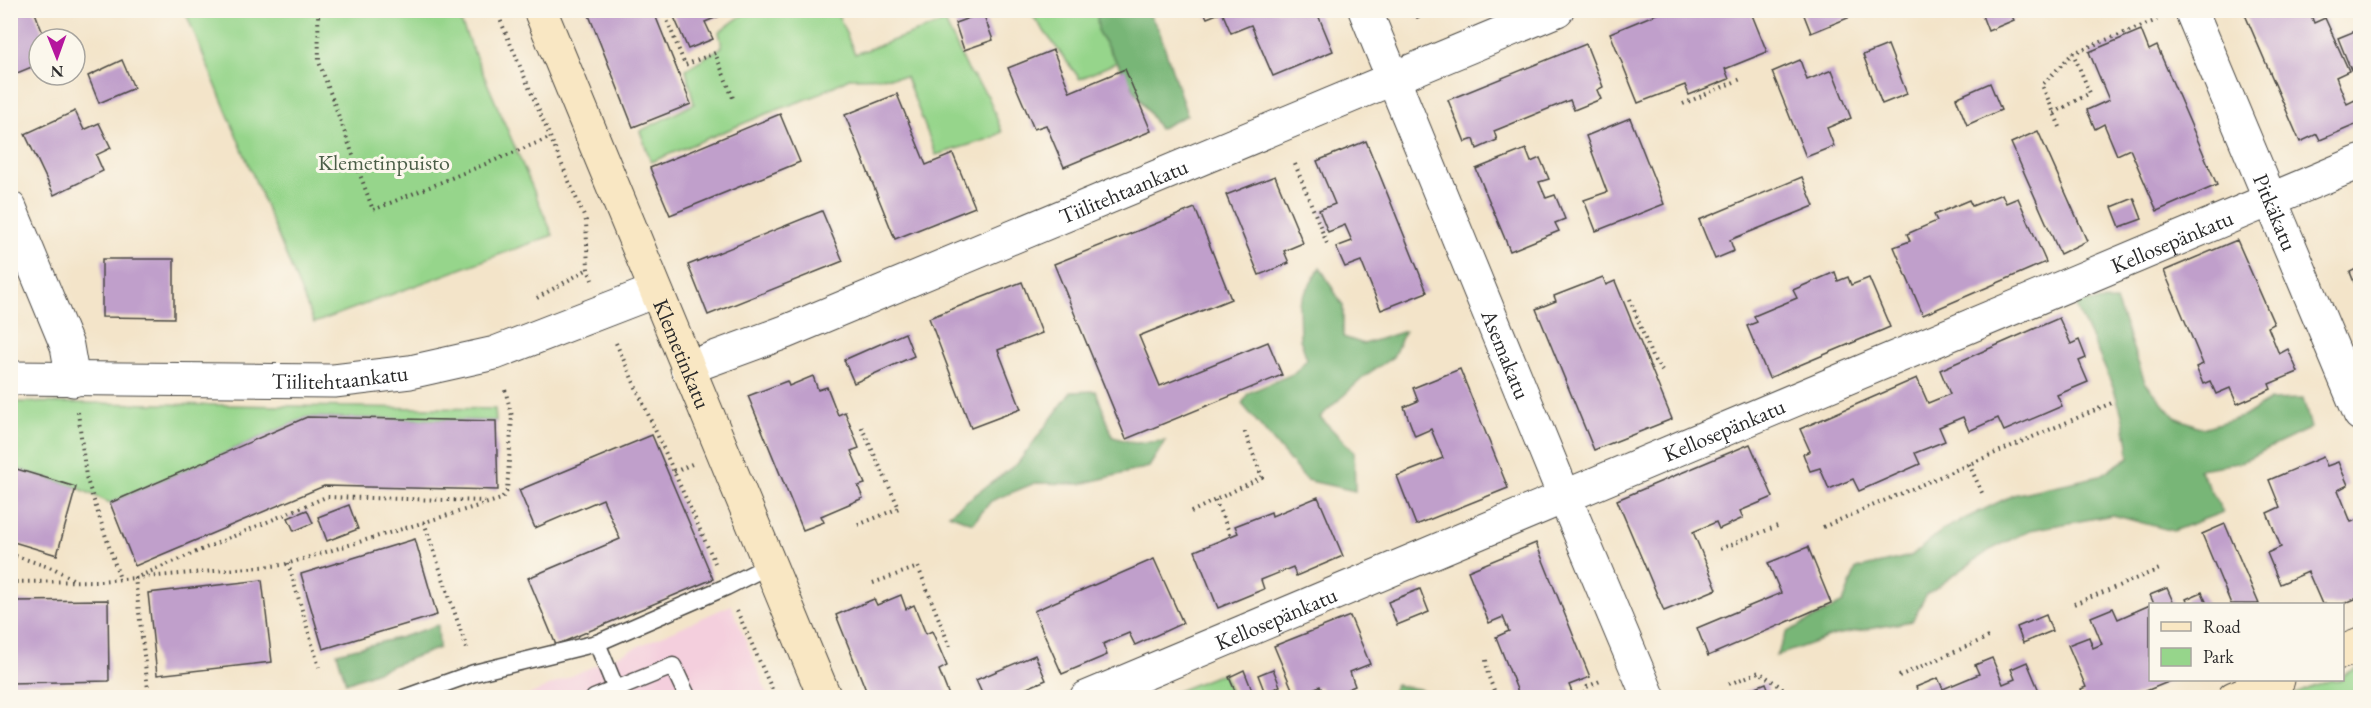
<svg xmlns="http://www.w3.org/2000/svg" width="2371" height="708" font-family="'EB Garamond',serif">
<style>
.built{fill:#f4cfdd}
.green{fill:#96d58b;stroke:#60805b;stroke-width:1.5}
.forest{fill:#78b677;stroke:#527051;stroke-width:1.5}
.building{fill:#c09fcb}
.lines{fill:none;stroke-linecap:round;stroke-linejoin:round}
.lane-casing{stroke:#494743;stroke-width:19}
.street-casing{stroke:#494743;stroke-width:35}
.secondary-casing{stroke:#494743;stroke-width:35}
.path{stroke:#494743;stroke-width:4;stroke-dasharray:1.5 4.5;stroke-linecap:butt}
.lane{stroke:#fff;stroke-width:16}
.street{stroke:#fff;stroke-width:33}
.secondary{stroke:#f9e7c3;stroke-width:33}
.labels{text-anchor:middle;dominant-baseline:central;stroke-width:6;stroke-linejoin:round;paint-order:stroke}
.park-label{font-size:22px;fill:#4b5e48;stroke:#fbf7ec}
.street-label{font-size:22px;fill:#2b2b2b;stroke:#fbf7ec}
</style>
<rect width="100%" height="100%" fill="#fbf7ec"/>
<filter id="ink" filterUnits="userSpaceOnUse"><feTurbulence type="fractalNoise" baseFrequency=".0167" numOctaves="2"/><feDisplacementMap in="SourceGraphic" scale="12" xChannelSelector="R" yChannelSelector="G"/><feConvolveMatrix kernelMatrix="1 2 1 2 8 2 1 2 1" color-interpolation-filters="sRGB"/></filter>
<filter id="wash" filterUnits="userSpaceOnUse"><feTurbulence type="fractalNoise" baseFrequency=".008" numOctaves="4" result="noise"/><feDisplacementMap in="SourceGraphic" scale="24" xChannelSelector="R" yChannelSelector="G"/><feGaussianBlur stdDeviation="1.35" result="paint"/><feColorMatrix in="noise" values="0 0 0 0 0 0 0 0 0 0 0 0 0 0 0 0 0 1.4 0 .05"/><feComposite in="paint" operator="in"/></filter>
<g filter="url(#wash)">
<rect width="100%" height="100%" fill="#f3e4c9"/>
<!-- built -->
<polygon class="built" points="731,605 769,697 522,698"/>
<!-- green -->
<g class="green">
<polygon points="836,10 855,54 945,22 968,70 988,96 1002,132 992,138 936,155 906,77 849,78 815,96 771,112 651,162 640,131 694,104 686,69 722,47 719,32 748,11"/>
<polygon points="185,11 456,11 553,235 314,323"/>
<polygon points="1029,11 1097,11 1098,32 1117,62 1080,79"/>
<polygon points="11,402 495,409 496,421 307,417 110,503 76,487 11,467"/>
<polygon points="2360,667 2360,697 2288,697 2331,680 2342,680 2343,675"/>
<polygon points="1223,673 1233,697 1163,697"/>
</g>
<!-- forest -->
<g class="forest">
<polygon points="1097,11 1147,11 1159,30 1187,115 1159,129 1098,32"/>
<polygon points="1320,267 1343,306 1343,337 1364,344 1405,331 1393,357 1366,375 1320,417 1354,452 1355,491 1306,480 1242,404 1248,393 1295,373 1307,359 1300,339 1299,304"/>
<path d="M2116,301L2145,382L2175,417L2202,428L2245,416L2270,400L2303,399L2311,428L2238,463L2199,469L2223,512L2173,531L2113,515L2030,530L1990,550L1926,595L1912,621L1835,635L1776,656L1787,632L1843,603L1856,569L1911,556L1944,529L2013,495L2100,476L2129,457C2126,401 2097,352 2074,302Z"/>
<polygon points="1096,391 1113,437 1134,443 1165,441 1149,467 1081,484 1035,483 991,501 973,523 949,514 1018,463 1071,392"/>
<polygon points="438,625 439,648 346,683 337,653 402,637"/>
<polygon points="1396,685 1419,689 1440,697 1389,697"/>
</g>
<g id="blocks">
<!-- building -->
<g class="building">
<polygon points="10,10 34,10 45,39 39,39 39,64 10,76"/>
<polygon points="587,10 653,10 691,104 633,127"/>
<polygon points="671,10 732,10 732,11 705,22 713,39 688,49"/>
<polygon points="949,10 968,10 968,11 952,17"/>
<polygon points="1203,10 1316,10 1333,51 1273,76 1251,25 1231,33 1222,12 1207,18"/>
<polygon points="1414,10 1435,10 1435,11 1417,18"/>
<polygon points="1666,10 1750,10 1767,52 1725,69 1729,79 1689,95 1685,85 1638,103 1610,33"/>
<polygon points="1802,10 1865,10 1865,11 1811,33"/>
<polygon points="1980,10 2009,10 2014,20 1988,31"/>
<polygon points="2243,10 2309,10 2314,23 2325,18 2349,71 2336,77 2347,104 2357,99 2360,108 2360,123 2320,140 2317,134 2300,142"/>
<polygon points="983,13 993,40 964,50 955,23"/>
<polygon points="2360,29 2360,66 2351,70 2338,38"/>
<polygon points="2141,30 2149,50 2157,46 2217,185 2157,211 2130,149 2117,155 2104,124 2095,129 2087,110 2109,100 2089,52"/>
<polygon points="1586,44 1603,87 1597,90 1601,99 1574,110 1570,100 1494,131 1497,140 1477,149 1474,139 1465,142 1448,100"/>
<polygon points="1888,45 1907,94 1882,104 1863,55"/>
<polygon points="1053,50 1070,92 1125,69 1151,131 1064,167 1046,125 1034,129 1008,68"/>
<polygon points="122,60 134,88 99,103 88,76"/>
<polygon points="1800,60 1807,80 1832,70 1851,118 1827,128 1834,146 1806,157 1772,72"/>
<polygon points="1990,83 2001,110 1967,125 1956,98"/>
<polygon points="897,94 926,165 953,154 975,207 895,239 845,115"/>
<polygon points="75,111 84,130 99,123 111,148 96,155 103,171 54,195 25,134"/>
<polygon points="780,114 800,162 670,215 650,168"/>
<polygon points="1630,118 1664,204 1596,231 1584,200 1607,192 1586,136"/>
<polygon points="2038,131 2087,241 2060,254 2011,143"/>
<polygon points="1366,141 1427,292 1381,310 1361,261 1345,267 1336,247 1352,241 1345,225 1328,232 1319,210 1335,204 1317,161"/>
<polygon points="1526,149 1531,162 1540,158 1549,179 1539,182 1546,198 1555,195 1565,219 1555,223 1559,231 1510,251 1476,169"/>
<polygon points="1275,176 1303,243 1284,251 1289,263 1259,275 1226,195"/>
<polygon points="1802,177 1814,206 1730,240 1734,251 1715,259 1699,220"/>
<polygon points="2002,194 2006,203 2018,198 2046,262 1923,315 1894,247 1910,241 1907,234 1937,221 1934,215 1969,200 1972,206"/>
<polygon points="2134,198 2142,219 2120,227 2112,207"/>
<polygon points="1195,208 1231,299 1139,336 1160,386 1268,342 1282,375 1126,439 1054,264"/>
<polygon points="822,211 843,261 708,315 688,265"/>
<polygon points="2237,240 2274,324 2268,327 2279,354 2288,349 2298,372 2269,384 2271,389 2237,404 2230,388 2216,394 2210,381 2203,384 2196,367 2203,364 2164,271"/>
<polygon points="102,259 174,259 174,318 102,317"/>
<polygon points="2360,267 2360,297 2350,272"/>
<polygon points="1835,272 1838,281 1848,277 1851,285 1869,278 1890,327 1769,378 1747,326 1757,322 1754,316 1797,298 1793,290"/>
<polygon points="1603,277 1606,285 1615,281 1672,419 1594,450 1536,309 1556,301 1554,296"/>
<polygon points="1022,282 1042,333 998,350 1021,409 971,428 929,318"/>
<polygon points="2059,318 2071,344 2079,340 2086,358 2079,361 2088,382 2057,395 2062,406 2004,431 1998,418 1969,431 1963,417 1939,427 1945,441 1915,453 1920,464 1859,491 1853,479 1829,489 1820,468 1810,471 1803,454 1810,451 1800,429 1917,378 1928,403 1950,394 1940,370"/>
<polygon points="905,333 914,356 854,383 844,360"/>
<polygon points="1460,369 1508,488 1416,525 1397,476 1443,458 1431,429 1415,436 1404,407 1418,401 1413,388"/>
<polygon points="813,376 818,390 827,387 838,415 845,412 859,448 851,451 865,484 858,486 863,498 821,516 824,522 803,530 748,396 787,381 789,386"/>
<polygon points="307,417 496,421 498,490 324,486 135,566 110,503"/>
<polygon points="652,435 713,579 556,645 528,578 620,539 603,499 535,528 519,490"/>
<polygon points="1750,444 1773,497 1740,511 1743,518 1719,529 1716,522 1693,532 1717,589 1664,611 1617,500"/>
<polygon points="2323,457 2327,466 2338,462 2348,485 2338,490 2351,522 2360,519 2360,597 2343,604 2322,604 2308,572 2280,584 2267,553 2281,547 2267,513 2280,507 2269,480"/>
<polygon points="10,467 76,487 57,555 10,541"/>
<polygon points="1318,497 1343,556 1296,576 1293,567 1261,580 1264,589 1218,608 1195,551 1238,533 1235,526 1271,512 1272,516"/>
<polygon points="349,505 358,529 327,541 318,517"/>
<polygon points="307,510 313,523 294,531 288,518"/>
<polygon points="2225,524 2259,604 2231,604 2202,534"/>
<polygon points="415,539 437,615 323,649 301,574"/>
<polygon points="1536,543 1590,677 1569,685 1574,697 1572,698 1550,698 1549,696 1531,698 1529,694 1520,697 1496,637 1509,631 1503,617 1489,623 1468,571"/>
<polygon points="1808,547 1831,603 1708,656 1697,628 1781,593 1768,563"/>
<polygon points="1154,559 1183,623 1135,645 1129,633 1103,644 1107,655 1062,674 1034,611"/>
<polygon points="262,580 272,662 157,675 148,593"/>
<polygon points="2167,588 2174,604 2154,604 2150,595"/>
<polygon points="1420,589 1429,612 1397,625 1388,602"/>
<polygon points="2202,592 2207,604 2188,604 2186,599"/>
<polygon points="901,595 906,609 914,605 926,634 932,631 947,666 939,670 950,698 869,698 836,615 874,599 877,605"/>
<polygon points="108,600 109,681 10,683 10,601"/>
<polygon points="2150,605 2150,680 2173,680 2129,698 2084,698 2081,689 2086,687 2068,645 2089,637 2093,648 2102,644 2091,617 2113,608 2118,619"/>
<polygon points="2046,615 2052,631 2023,643 2017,627"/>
<polygon points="1350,616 1370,664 1350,672 1355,686 1327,698 1325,698 1320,686 1295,696 1274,646"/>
<polygon points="1035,655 1046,680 1003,698 984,698 976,680"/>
<polygon points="1992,658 2003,684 2015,679 2011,669 2027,662 2042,698 1921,698 1916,687 1938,678 1943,689 1979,674 1975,665"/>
<polygon points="1273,669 1280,686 1265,693 1258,675"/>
<polygon points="1244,670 1255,698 1238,698 1229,677"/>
<polygon points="1766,683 1772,698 1731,698 1731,697"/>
</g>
</g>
</g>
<g filter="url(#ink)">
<use href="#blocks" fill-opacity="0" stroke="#494743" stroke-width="1.5"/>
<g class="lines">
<!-- lane casing -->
<g class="lane-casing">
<g id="lane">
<polyline points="597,643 616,689"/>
<polyline points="404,698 474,673 597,643 726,587 770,565"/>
<polyline points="594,698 673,666 688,698"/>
</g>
</g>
<!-- street casing -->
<g class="street-casing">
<g id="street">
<path id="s1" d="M1365,10L1565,498L1649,698"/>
<path id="s2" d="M2191,10L2360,414"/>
<polyline points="10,208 67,346 73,380"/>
<path id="s3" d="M687,368L785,332L1557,10"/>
<path id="s4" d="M10,378L334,381L410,372L495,353L655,291"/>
<path id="s5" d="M1086,698L2360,162"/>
</g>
</g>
<!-- secondary casing -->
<g class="secondary-casing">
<g id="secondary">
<path id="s6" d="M540,10L825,698"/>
<polyline points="2342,652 2360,645"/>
<polyline points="2234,698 2278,680"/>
</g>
</g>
<!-- path -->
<g class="path">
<polyline points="318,10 319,62 373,210 549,138"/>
<polyline points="496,10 586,221 588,269 592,280"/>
<polyline points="663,10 685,65 715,53 733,98"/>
<polyline points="1683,104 1741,79"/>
<polyline points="2054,113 2090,93 2073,53"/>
<polyline points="2060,127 2042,85 2073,53 2157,20"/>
<polyline points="1295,164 1328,246"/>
<polyline points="537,298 588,269"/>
<polyline points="1630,299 1652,357 1662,371"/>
<polyline points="616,343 715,563"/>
<polyline points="78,412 86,477 120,579"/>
<polyline points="1969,464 1983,495"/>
<polyline points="674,472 692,464"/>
<polyline points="1215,500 1231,536"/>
<polyline points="1191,512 1262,477 1244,430"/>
<polyline points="424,522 467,649"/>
<polyline points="858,525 899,508 861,426"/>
<polyline points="1823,527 2114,402"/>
<polyline points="1720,549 1780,525"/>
<polyline points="10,554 55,569 76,581"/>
<polyline points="288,563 319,667"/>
<polyline points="10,582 100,581 283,565 501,499 507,491 512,416 504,386"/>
<polyline points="873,583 918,567 950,647"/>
<polyline points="2074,604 2162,568"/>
<polyline points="737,611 776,698"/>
<polyline points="1486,660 1488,675 1497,698"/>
<polyline points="1899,676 1991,636"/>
<polyline points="1729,684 1759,672 1797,698"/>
<polyline points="149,698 135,578 326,497 488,501"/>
<polyline points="1582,698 1587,687 1600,681"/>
<polyline points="2355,698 2360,695"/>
</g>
<!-- lane -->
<use href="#lane" class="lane"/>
<!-- street -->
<use href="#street" class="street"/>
<!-- secondary -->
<use href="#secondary" class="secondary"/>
</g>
</g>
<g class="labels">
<!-- park labels -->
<g class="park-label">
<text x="384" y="162">Klemetinpuisto</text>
</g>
<!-- street labels -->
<g class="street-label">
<text stroke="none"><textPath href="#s3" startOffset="471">Tiilitehtaankatu</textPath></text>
<text stroke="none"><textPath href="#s2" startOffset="219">Pitkäkatu</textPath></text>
<text stroke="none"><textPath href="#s5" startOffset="1178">Kellosepänkatu</textPath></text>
<text stroke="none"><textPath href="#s6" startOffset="372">Klemetinkatu</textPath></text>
<text stroke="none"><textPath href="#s1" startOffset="372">Asemakatu</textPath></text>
<text stroke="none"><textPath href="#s4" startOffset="330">Tiilitehtaankatu</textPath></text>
<text stroke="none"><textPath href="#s5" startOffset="692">Kellosepänkatu</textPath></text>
<text stroke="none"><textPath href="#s5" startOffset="206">Kellosepänkatu</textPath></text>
</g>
</g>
<!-- margin -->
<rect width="2371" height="708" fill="none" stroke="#fbf7ec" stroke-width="36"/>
<!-- legend -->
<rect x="2149" y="603" width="195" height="78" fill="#fbf7ec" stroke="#a8a59f" stroke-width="1.5"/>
<rect x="2161" y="622" width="30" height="9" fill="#f9e7c3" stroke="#a8a59f" stroke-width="1.5"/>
<text x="2203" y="633" font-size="18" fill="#2b2b2b">Road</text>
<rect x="2161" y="648" width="30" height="18" fill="#96d58b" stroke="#a8a59f" stroke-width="1.5"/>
<text x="2203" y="663" font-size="18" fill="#2b2b2b">Park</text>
<!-- north arrow -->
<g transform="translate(57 57) rotate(179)"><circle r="28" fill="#fbf7ec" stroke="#a8a59f" stroke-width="1.5"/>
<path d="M0-4.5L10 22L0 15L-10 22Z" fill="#b5179e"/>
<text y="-9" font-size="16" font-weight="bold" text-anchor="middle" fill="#2b2b2b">N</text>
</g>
</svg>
